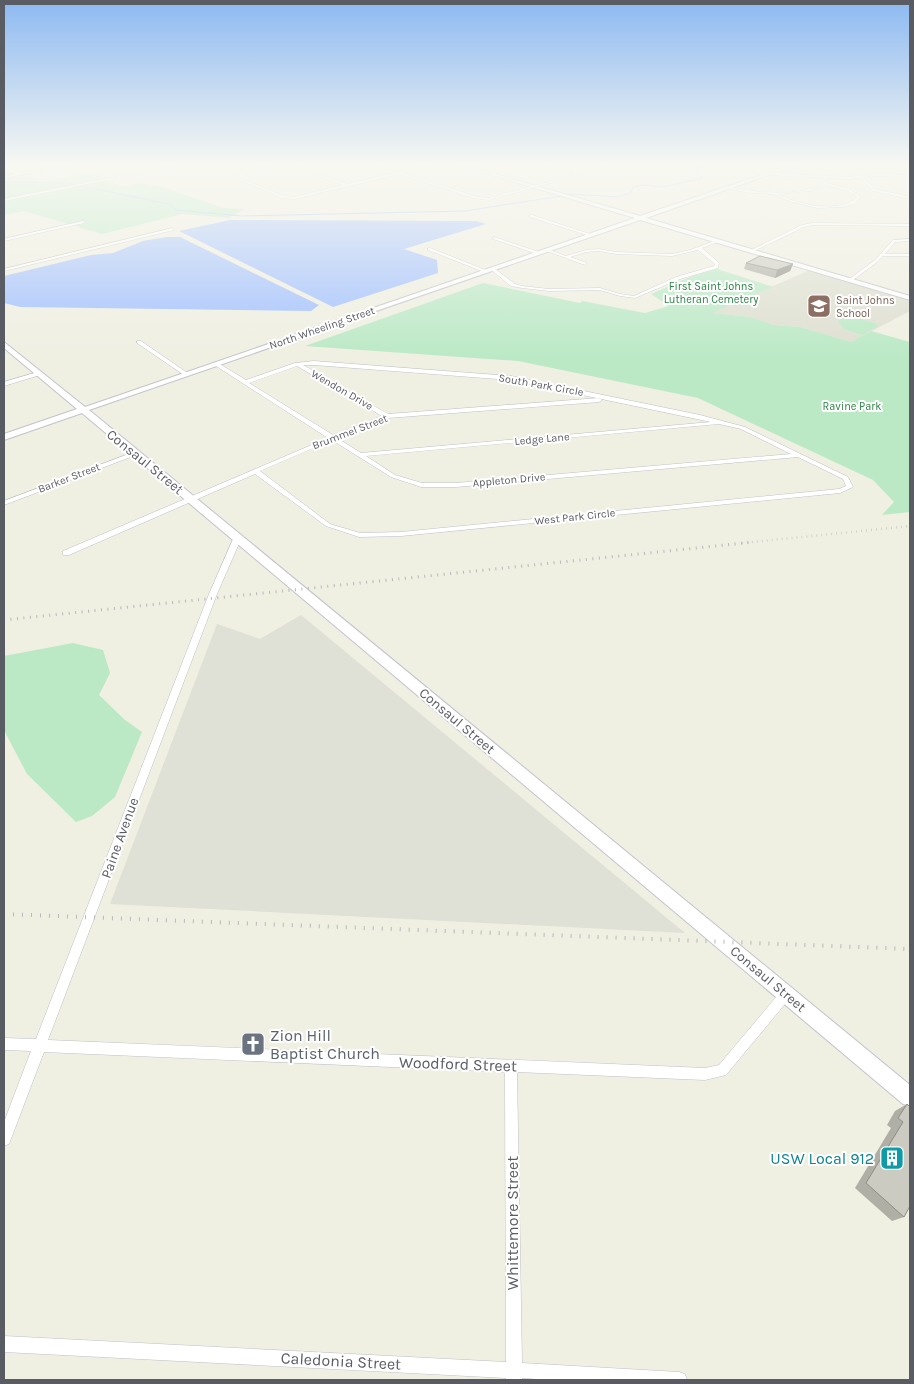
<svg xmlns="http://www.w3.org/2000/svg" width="914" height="1384" font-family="Karla,sans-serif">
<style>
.industrial{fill:#dfe0d6}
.education{fill:#dedfd1}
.green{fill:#bbe9c6}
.water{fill:#a2c1ff}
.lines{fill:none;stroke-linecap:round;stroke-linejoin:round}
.stream{stroke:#a2c1ff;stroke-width:1}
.street-casing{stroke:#bfc0c7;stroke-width:1}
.secondary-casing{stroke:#c2c3cc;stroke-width:2}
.street{fill:#fff;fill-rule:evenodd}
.secondary{fill:#fff;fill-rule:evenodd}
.rail-far2{stroke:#b8b8b9;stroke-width:2.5;stroke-dasharray:0.5 4.5;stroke-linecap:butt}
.rail-far1{stroke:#b8b8b9;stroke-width:3;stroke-dasharray:1 5.5;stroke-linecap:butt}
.rail{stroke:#b8b8b9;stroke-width:4;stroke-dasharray:1 8;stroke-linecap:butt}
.wall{fill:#afafa6}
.shaded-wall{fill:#8f8e87}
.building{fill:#cccbc1;stroke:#8f8e87}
.labels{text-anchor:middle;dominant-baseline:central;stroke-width:4;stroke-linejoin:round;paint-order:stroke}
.far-park-label{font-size:11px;fill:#2b8243;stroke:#fff}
.far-education-label{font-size:11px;fill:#785e54;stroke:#fff;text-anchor:start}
.far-street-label{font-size:11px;fill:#5a5c64;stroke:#fff}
.street-label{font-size:14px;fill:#5a5c64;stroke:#fff}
.near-worship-label{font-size:16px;fill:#5b616d;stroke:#fff;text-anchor:start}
.near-street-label{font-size:16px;fill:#5a5c64;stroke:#fff}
.near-culture-label{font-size:16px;fill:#0d838f;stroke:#fff;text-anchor:end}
</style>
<rect width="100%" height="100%" fill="#efefe2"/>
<!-- industrial -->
<polygon class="industrial" points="301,615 685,933 110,904 217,624 260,639"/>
<!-- education -->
<polygon class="education" points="810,270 910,301 910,311 851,342 801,327 774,325 751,317 711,313"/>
<!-- green -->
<g class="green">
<polygon points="91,172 122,187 140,183 163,187 223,208 245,209 228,218 183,214 102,234 24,211 4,215 4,178 27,174 42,182"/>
<polygon points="717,269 773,287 712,313 751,317 774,325 801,327 851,342 871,331 910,342 910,512 882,515 894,502 873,480 698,398 518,361 305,346 483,283 580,303 582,301 645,313 669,306 651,294 692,276"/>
<polygon points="849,315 877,324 878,326 862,335 844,329 838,321"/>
<polygon points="73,643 103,650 110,673 99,695 125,720 142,732 115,797 92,816 76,822 27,774 4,730 4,656"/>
</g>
<!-- water -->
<g class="water">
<polygon points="230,220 476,221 486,224 404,249 437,260 438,273 333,307 179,231"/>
<polygon points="167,237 180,237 319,305 311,311 20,307 4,303 4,276 91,255 113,253 143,241"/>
</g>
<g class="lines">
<!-- stream -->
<polyline class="stream" points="4,182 68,183 168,204 176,210 242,216 465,211 574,194 617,197 631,193 633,187 641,185 663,187 703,178 693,169 707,165"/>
<!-- street casing -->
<g class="street-casing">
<g id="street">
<polygon points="175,165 180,165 4,201 4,199"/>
<polygon points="276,165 281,165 245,174 240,178 284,196 294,197 343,185 289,165 292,165 347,184 398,172 375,165 401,172 434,165 403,173 474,196 489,198 574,175 543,165 578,174 611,165 616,165 489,200 473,198 400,174 294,199 282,198 236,178 243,172"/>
<polygon points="4,166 21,173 22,174 19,175 4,168"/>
<polygon points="769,173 849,177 877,174 910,175 910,177 877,176 863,177 875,189 910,197 910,199 873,191 860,178 849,179 768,175"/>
<path d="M828,179L830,180L826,183L848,188L861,197L854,204L843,207L817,208L789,201L773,194L750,193L726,188L728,187C753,192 795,197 818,186C822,184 825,181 828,179ZM824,185L846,190L857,197C840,214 797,205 778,194L810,191Z"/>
<polygon points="530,215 532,215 593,235 590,236 530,217"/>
<polygon points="83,221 84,223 4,241 4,239"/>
<polygon points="813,223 910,224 910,226 813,225 804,227 752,252 749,251 802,225"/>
<polygon points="173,228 174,230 4,271 4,269"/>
<polygon points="494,237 539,252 540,253 537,254 493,239"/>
<polygon points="910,239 910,241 895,242 885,254 910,254 910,256 883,256 877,262 852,281 848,280 875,260 893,240"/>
<polygon points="717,240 720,241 702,248 719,263 718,268 680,279 635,298 620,296 600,290 549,291 522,288 511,286 490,269 494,268 515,284 522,286 549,289 600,288 620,294 634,296 676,277 714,266 715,264 698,250 672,256 616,254 599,251 586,252 570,257 587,263 585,265 544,250 547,249 566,256 586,250 599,249 616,252 672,254 690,250"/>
<polygon points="428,248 430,248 488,271 484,272 428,250"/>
<polygon points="137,341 141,341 189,374 184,375 137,343"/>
<path d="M314,361L511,376L700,415L745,427L848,477L853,487L840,493L401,536L359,537L326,526L255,474L69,555H63V551L328,438L213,364L218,363L246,380L295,363ZM303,365H314L511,380L711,422L361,453L337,438L388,418L599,402L602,400L599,398L388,414ZM297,366L382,416L333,435L249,383ZM719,424L741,429L791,454L456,483H422L395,475L366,456ZM332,440L391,477L421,487H456L798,457L843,479L846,486L839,489L401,532L360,533L330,524L260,471Z"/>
<polygon points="38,372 40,373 40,375 4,386 4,382"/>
<polygon points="134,452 136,453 136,455 4,505 4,501"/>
<polygon points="234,537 240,537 241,539 217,594 48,1040 705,1068 719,1065 782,990 786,988 790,990 792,994 790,998 726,1075 705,1080 517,1072 522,1363 679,1372 685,1374 687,1380 552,1380 522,1378 522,1380 506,1380 506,1378 4,1352 4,1336 506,1362 505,1072 44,1052 9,1144 4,1146 4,1122 31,1051 4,1050 4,1038 36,1039 209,594"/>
</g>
</g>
<!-- secondary casing -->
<g class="secondary-casing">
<g id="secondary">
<polygon points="63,165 71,165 4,178 4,176"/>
<polygon points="458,165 464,165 640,216 791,165 797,165 646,218 910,296 910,300 640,220 89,410 910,1085 910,1106 903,1104 82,413 4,440 4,434 77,409 4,348 4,342 85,407 635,218"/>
</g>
</g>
<!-- street -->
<use href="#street" class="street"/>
<!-- secondary -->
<use href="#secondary" class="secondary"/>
<!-- rail-far2 -->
<polyline class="rail-far2" points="742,543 910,526"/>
<!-- rail-far1 -->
<polyline class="rail-far1" points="4,620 754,542"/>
<!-- rail -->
<polyline class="rail" points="4,914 910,949"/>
</g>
<!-- wall -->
<g class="wall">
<polygon points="746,263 793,264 790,271 775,278 744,269"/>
<polygon points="907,1104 904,1217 892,1221 855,1188 891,1128 887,1125 895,1111"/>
</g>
<!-- shaded-wall -->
<polygon class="shaded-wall" points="793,264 790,271 775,278 777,270"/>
<!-- building -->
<g class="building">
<polygon points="760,256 793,264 777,270 746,263"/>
<polygon points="907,1104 910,1107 910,1206 904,1217 866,1183 903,1122 898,1118"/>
</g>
<!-- sky -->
<linearGradient id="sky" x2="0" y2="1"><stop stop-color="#8cb9f1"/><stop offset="0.46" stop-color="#f8f8f2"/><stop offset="1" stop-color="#f8f8f2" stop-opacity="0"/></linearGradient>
<rect width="914" height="358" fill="url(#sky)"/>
<!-- icons -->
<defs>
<g id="school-square" transform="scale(1.25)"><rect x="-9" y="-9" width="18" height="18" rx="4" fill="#8d6e63" stroke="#fff"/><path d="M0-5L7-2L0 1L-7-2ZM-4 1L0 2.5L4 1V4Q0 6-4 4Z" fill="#fff"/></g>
<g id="church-square" transform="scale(1.25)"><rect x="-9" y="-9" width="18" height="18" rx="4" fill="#6b7280" stroke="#fff"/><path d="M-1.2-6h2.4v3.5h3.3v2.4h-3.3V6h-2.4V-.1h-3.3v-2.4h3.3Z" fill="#fff"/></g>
<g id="building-square" transform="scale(1.25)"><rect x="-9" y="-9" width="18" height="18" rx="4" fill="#0f9aa8" stroke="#fff"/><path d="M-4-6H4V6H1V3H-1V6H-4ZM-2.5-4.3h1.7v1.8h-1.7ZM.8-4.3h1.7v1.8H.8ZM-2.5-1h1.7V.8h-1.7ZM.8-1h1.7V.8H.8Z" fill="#fff"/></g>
</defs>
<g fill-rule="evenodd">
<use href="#school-square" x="819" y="306"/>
<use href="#church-square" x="253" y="1044"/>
<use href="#building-square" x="892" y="1158"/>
</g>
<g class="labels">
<!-- far-park labels -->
<g class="far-park-label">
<text x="711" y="286">First Saint Johns<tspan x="711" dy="13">Lutheran Cemetery</tspan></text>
<text x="852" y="406">Ravine Park</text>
</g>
<!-- far-education labels -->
<g class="far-education-label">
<text x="836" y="300">Saint Johns<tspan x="836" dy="13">School</tspan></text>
</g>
<!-- far-street labels -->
<g class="far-street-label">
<text transform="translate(322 328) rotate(-19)">North Wheeling Street</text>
<text transform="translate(541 385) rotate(10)">South Park Circle</text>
<text transform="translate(342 390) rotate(30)">Wendon Drive</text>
<text transform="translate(350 432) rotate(-21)">Brummel Street</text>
<text transform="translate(542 439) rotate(-5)">Ledge Lane</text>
<text transform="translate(69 478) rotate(-21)">Barker Street</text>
<text transform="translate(509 480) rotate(-5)">Appleton Drive</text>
<text transform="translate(575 517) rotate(-6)">West Park Circle</text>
</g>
<!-- street labels -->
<g class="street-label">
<text transform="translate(145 462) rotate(39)">Consaul Street</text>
<text transform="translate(457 721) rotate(40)">Consaul Street</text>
<text transform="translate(120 838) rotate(-70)">Paine Avenue</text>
<text transform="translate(768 979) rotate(40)">Consaul Street</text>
</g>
<!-- near-worship labels -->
<g class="near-worship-label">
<text x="270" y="1035">Zion Hill<tspan x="270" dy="18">Baptist Church</tspan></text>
</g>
<!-- near-street labels -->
<g class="near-street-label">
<text transform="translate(458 1064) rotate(2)">Woodford Street</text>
<text transform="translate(512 1223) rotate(-90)">Whittemore Street</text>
<text transform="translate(341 1361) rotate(3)">Caledonia Street</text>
</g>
<!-- near-culture labels -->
<g class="near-culture-label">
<text x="874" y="1158">USW Local 912</text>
</g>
</g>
<!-- border -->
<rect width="914" height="1384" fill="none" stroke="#5a5c64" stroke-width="10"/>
</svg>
